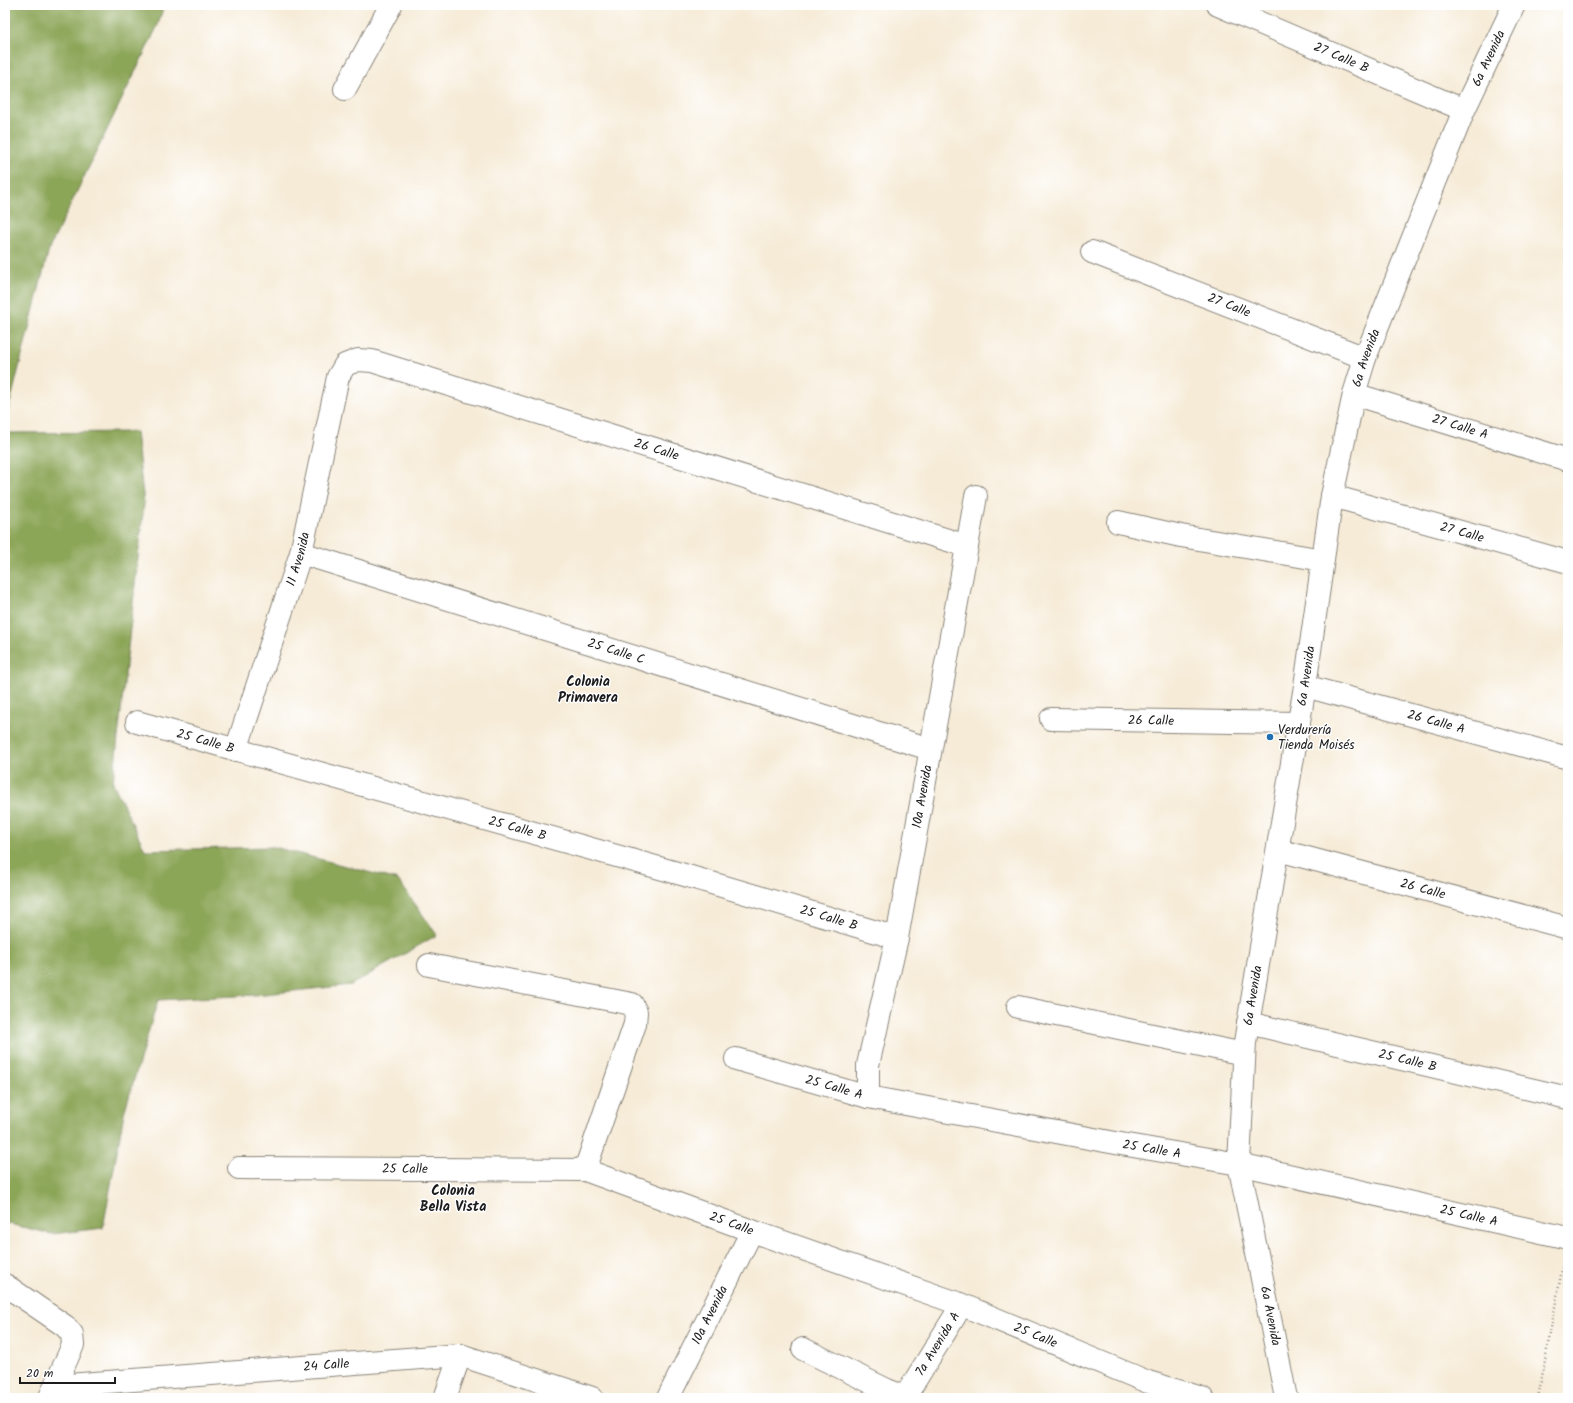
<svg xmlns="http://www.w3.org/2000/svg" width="1573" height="1403" font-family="Kalam,sans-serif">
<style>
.forest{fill:#8ca658;stroke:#54613a}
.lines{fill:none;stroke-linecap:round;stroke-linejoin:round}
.minor-casing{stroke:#89847a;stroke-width:24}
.path{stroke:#89847a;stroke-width:2.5;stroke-dasharray:1 3;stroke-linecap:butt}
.minor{stroke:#fff;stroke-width:22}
.poi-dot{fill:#1f6fb2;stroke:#fff;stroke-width:1.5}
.labels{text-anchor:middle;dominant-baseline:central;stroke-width:3;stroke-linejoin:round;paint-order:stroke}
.street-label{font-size:13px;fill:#1c1c1c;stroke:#fff}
.poi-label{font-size:13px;fill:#1c1c1c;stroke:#fff;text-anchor:start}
.neighbourhood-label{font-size:14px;font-weight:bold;fill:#1c1c1c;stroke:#fff}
</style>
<rect width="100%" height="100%" fill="#fff"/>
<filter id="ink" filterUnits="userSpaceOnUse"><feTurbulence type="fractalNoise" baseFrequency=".025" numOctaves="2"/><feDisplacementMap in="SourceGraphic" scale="8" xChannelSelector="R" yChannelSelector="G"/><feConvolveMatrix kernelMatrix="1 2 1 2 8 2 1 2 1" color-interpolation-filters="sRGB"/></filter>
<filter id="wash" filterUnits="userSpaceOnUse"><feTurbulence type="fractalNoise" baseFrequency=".012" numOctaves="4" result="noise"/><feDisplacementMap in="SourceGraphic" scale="16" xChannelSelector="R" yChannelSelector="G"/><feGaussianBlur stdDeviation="0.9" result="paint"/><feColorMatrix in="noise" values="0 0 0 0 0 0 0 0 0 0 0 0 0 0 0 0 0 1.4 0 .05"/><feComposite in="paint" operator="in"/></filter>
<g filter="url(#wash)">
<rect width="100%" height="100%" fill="#f6ebd7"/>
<!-- forest -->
<g class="forest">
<polygon points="5,5 164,5 158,25 49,249 5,423"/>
<polygon points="136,432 144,504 113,783 145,850 274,847 398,880 437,935 351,985 255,995 158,1000 124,1113 103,1228 52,1234 5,1223 5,433"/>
</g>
</g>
<g filter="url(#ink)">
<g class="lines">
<!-- minor casing -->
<g class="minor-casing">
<g id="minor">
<path id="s1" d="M1218,5L1464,110"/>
<polyline points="345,89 391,5"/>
<path id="s2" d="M1092,252L1365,358"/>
<path id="s3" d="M1354,394L1568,460"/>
<path id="s4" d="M1332,496L1568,562"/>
<polyline points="1118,522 1181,536 1323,560"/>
<path id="s5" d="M301,553L930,749"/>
<path id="s6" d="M1305,686L1568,758"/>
<path id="s7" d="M1051,719L1299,723"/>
<path id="s8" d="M137,722L681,874L897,938"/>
<path id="s9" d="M236,750L301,553L338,377L345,365L358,360L372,361L967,546"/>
<path id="s10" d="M1278,850L1568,928"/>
<polyline points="429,965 632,1004 636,1012 635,1024 585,1170"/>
<polyline points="1018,1007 1244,1054"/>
<path id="s11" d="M1248,1023L1568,1098"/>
<path id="s12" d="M736,1059L868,1097L1121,1144L1239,1164L1568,1238"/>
<path id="s13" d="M868,1097V1065L897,938L976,496"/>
<path id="s14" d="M239,1168L585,1170L752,1231L960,1304L1148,1382L1202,1398"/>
<polyline points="5,1285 65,1326 72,1334 73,1345 50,1397"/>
<path id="s15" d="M803,1349L887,1390L897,1394L908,1392L955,1316L960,1304"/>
<path id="s16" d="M55,1386L460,1355L592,1398"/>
<polyline points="445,1398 460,1355"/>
<path id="s17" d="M668,1398L752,1231"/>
<path id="s18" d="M1286,1398L1239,1164L1245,1042L1305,686L1332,496L1354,394L1365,358L1464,110L1514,5"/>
</g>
</g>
<!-- path -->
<polyline class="path" points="1538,1398 1563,1264"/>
<!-- minor -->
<use href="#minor" class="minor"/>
</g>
</g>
<!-- markers -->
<circle class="poi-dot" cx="1270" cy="737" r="4"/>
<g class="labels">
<!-- street labels -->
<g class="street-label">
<text stroke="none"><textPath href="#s1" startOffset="134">27 Calle B</textPath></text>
<text stroke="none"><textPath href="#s18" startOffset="1380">6a Avenida</textPath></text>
<text stroke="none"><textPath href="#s2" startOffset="147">27 Calle</textPath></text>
<text stroke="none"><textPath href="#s18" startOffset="1056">6a Avenida</textPath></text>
<text stroke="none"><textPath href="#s3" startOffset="111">27 Calle A</textPath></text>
<text stroke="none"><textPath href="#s9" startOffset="727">26 Calle</textPath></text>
<text stroke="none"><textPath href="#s4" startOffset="135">27 Calle</textPath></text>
<text stroke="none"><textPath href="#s9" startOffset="201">11 Avenida</textPath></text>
<text stroke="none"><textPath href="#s5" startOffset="330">25 Calle C</textPath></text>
<text stroke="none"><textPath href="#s18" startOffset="732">6a Avenida</textPath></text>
<text stroke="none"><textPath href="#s7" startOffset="100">26 Calle</textPath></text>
<text stroke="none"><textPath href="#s6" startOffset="136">26 Calle A</textPath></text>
<text stroke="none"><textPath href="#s8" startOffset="71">25 Calle B</textPath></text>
<text stroke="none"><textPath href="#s13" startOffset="306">10a Avenida</textPath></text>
<text stroke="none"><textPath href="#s8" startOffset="395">25 Calle B</textPath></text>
<text stroke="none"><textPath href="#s10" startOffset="150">26 Calle</textPath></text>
<text stroke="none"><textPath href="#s8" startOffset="719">25 Calle B</textPath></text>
<text stroke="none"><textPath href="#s18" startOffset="408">6a Avenida</textPath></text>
<text stroke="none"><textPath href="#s11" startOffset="164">25 Calle B</textPath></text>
<text stroke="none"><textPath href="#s12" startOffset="102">25 Calle A</textPath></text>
<text stroke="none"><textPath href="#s12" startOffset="426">25 Calle A</textPath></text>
<text stroke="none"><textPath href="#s14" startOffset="166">25 Calle</textPath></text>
<text stroke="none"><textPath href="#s12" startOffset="750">25 Calle A</textPath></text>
<text stroke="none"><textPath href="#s14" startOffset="502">25 Calle</textPath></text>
<text stroke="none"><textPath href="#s17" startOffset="93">10a Avenida</textPath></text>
<text transform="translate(1270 1316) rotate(79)">6a Avenida</text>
<text stroke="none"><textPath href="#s14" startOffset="826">25 Calle</textPath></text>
<text stroke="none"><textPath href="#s15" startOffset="172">7a Avenida A</textPath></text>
<text stroke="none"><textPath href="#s16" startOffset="272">24 Calle</textPath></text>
</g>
<!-- poi labels -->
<g class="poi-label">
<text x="1278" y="730">Verdurería<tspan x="1278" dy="15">Tienda Moisés</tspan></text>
</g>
<!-- neighbourhood labels -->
<g class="neighbourhood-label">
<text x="588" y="682">Colonia<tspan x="588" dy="16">Primavera</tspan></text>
<text x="453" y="1191">Colonia<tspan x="453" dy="16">Bella Vista</tspan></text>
</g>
</g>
<!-- margin -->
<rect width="1573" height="1403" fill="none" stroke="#fff" stroke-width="20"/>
<!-- scale -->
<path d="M20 1377v6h95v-6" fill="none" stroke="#1c1c1c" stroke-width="2"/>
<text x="26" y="1377" font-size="12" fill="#1c1c1c" stroke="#ffffff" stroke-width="3" paint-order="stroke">20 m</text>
</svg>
